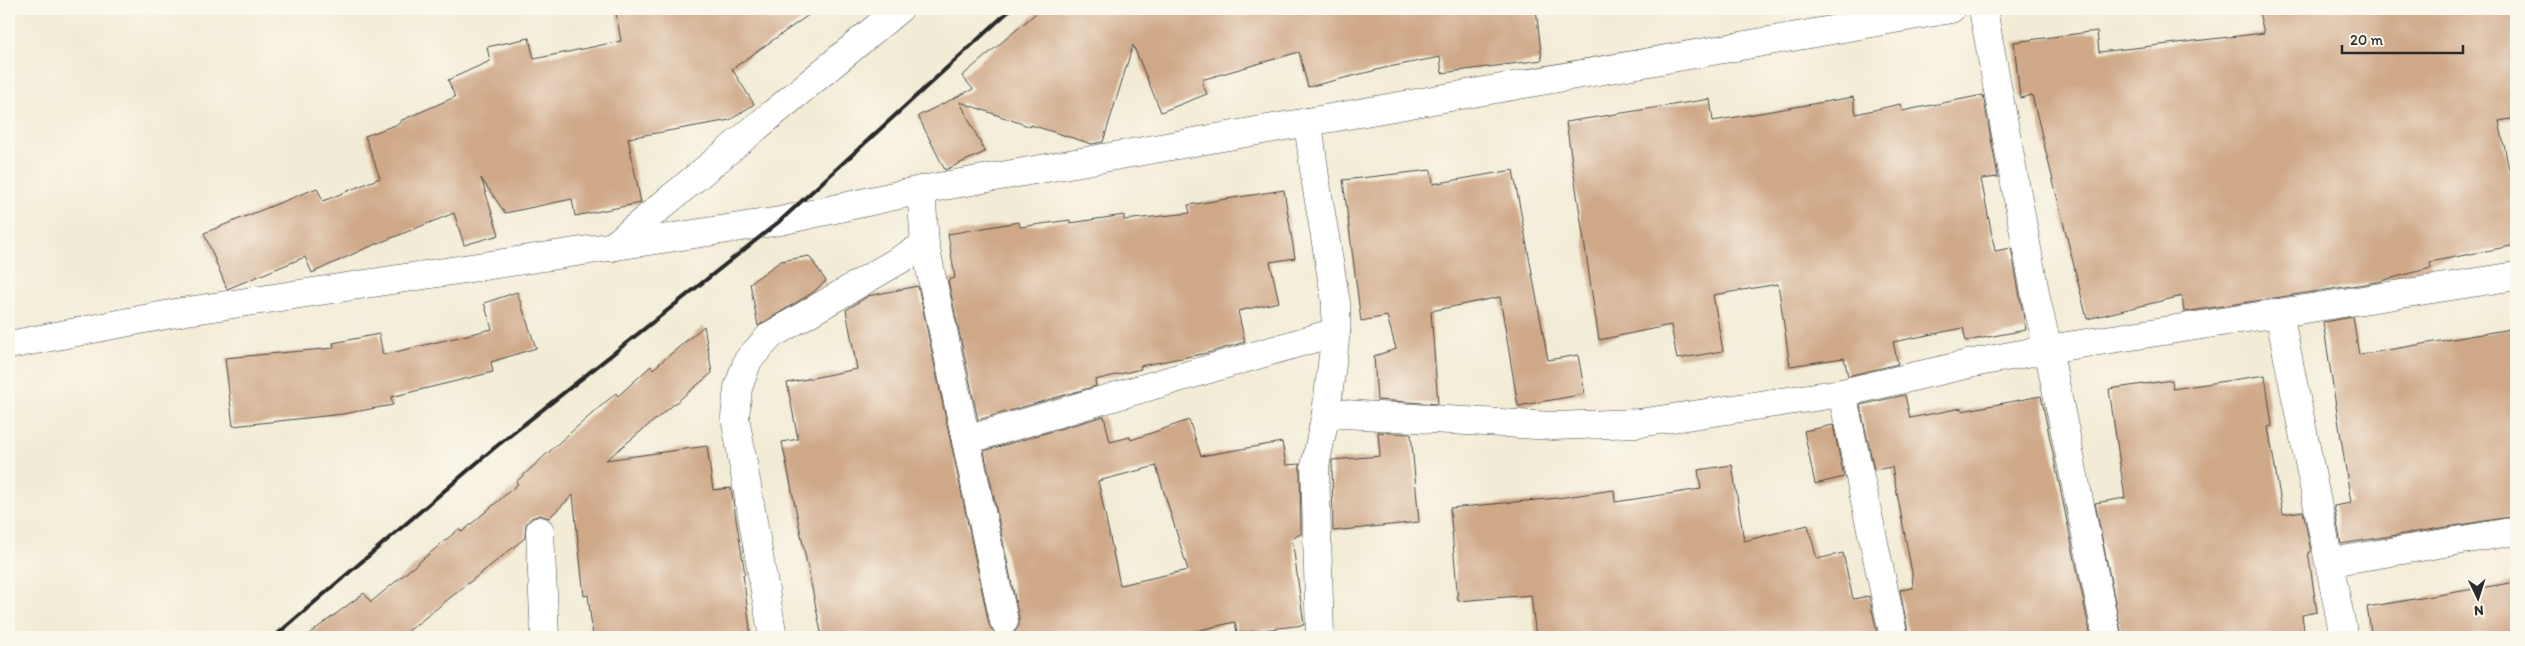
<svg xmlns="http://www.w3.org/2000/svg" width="2525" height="646" font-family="Itim,sans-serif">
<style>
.building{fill:#cfa888;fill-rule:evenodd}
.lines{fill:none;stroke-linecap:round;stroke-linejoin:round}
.minor-casing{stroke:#494845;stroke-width:29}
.tertiary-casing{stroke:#494845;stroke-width:29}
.minor{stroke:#fff;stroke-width:28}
.tertiary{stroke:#fff;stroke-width:28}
.rail{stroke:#2b2b2b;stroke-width:4}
</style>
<rect width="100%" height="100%" fill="#fbf7ec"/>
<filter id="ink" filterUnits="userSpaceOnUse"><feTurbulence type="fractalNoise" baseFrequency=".02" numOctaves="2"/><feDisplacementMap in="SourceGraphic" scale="10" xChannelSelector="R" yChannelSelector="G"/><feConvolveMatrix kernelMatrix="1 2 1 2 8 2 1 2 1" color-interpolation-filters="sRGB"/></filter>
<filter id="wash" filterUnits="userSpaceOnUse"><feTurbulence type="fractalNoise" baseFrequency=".0096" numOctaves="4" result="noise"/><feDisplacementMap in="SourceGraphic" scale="20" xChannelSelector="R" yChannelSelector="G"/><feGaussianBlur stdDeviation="1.12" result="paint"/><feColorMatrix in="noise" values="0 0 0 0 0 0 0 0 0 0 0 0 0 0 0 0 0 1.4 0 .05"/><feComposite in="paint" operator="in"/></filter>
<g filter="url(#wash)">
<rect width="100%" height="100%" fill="#f2ecd6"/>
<g id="blocks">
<!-- building -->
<g class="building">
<polygon points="639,9 817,9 732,69 754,104 730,120 628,138 641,203 575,216 572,199 505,213 481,178 499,235 464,245 454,213 364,249 312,273 305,257 227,289 204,233 317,188 323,201 380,178 365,136 401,123 400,121 455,97 448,80 490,61 487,47 529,38 534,59 621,41 616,13"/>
<polygon points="1041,9 1536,9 1542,60 1442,73 1440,57 1389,67 1308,87 1299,52 1201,80 1207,94 1161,112 1133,45 1103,142 1092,144 1031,125 1031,127 960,102 985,152 945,170 918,116 973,89 962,76"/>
<polygon points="2258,9 2516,9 2516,118 2499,121 2516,203 2516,245 2430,262 2431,268 2377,282 2184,312 2182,296 2087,319 2032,95 2020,98 2014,42 2097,31 2099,52 2264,33"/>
<polygon points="1983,95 1998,177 1981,179 1995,251 2011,248 2026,330 1966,341 1963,328 1893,342 1898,364 1848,376 1844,358 1790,366 1778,284 1713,295 1723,351 1677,359 1671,325 1599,340 1566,122 1710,99 1713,121 1853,97 1856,114 1900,104 1902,111"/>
<polygon points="1431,170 1433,184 1513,170 1548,360 1578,355 1585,394 1518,406 1500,297 1431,311 1438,404 1377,400 1374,356 1396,349 1387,316 1361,321 1343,180"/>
<polygon points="1284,190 1295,258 1270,262 1279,302 1238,311 1245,342 1207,353 1140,366 1141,369 1095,380 1096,386 978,420 948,280 955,278 948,234 1019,222 1020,227 1070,220 1070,223 1124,215 1124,220 1190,213 1188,205"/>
<polygon points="809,256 826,281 812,293 758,326 750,283 781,261"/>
<path d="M918,286L989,624L993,632L1000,636H1007L1014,633L1019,626V618L984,451L1104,416L1110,442L1130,437L1131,440L1189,420L1201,456L1282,442L1286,465L1300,464L1301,534L1292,538L1304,625L1237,633L1235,622L1169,637H822L782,442L798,439L787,383L857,369L846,310L868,296ZM1156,466L1188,570L1120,585L1098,481Z"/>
<polygon points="517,292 536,348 491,362 493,372 391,397 393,405 343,414 233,426 225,358 334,348 333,343 379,334 383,355 492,329 484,303"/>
<polygon points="2353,317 2359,355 2516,328 2516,516 2341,544 2334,506 2351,503 2323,322"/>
<polygon points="704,326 712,373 606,460 707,446 713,490 731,488 745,574 743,574 751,637 593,637 588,595 584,596 573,495 549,518 540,515 531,518 526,524 525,538 401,637 305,637 364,593 371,602 459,529 462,532 518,484 516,482 562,440 616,393 618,396 651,366 653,369"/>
<polygon points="2265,375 2272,426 2268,427 2283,514 2303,511 2311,552 2308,552 2317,612 2302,615 2305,637 2122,637 2095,503 2125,498 2109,389 2172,380 2173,389"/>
<polygon points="1905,395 1910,418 1962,408 1962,411 2041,396 2091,637 1909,637 1900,590 1913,588 1912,573 1892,467 1874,470 1860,405"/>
<polygon points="1833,425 1844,477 1815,484 1804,431"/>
<polygon points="1378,432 1411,434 1419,522 1333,531 1332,460 1380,456"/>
<polygon points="1732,465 1744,541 1808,525 1817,559 1843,553 1853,599 1869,596 1878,637 1536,637 1531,595 1458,601 1450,508 1558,498 1614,490 1615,502 1701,489 1698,470"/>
<polygon points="2516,582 2516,637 2372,637 2367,607"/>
</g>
</g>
</g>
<g filter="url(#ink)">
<use href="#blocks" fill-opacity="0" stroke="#494845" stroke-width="1"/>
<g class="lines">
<!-- minor casing -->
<g class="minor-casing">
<g id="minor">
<polyline points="1983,9 2037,303 2048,349 2516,276"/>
<polyline points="1308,122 1315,177 1336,303 1336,332 1326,413 1315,466 1320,637"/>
<polyline points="921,190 925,245 1004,621"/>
<polyline points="612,247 899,9"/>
<polyline points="2279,313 2344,637"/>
<polyline points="1842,393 1894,637"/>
<polyline points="1326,413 1553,426 1639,423 1842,393 1973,363 2048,349 2107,637"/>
<polyline points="966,440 1336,332"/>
<polyline points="540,531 545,637"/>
<polyline points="2331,562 2516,531"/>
<polyline points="773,637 735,417 738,388 748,360 771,335 925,245"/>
</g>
</g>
<!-- tertiary casing -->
<g class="tertiary-casing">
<polyline id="tertiary" points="9,345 181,312 780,221 921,190 1951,9"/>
</g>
<!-- minor -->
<use href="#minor" class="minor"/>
<!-- tertiary -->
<use href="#tertiary" class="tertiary"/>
<!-- rail -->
<polyline class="rail" points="274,637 493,449 780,221 1011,9"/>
</g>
</g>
<!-- margin -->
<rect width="2525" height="646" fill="none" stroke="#fbf7ec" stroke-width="30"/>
<!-- north arrow -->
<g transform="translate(2478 598) rotate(176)" stroke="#fbf7ec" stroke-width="4" paint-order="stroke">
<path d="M0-4L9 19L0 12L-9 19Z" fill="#2b2b2b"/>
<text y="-8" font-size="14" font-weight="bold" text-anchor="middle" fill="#2b2b2b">N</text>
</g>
<!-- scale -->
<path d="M2342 45v8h121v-8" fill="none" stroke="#2b2b2b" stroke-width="2.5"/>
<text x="2350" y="45" font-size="15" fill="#2b2b2b" stroke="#fbf7ec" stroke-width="4" paint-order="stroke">20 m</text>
</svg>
